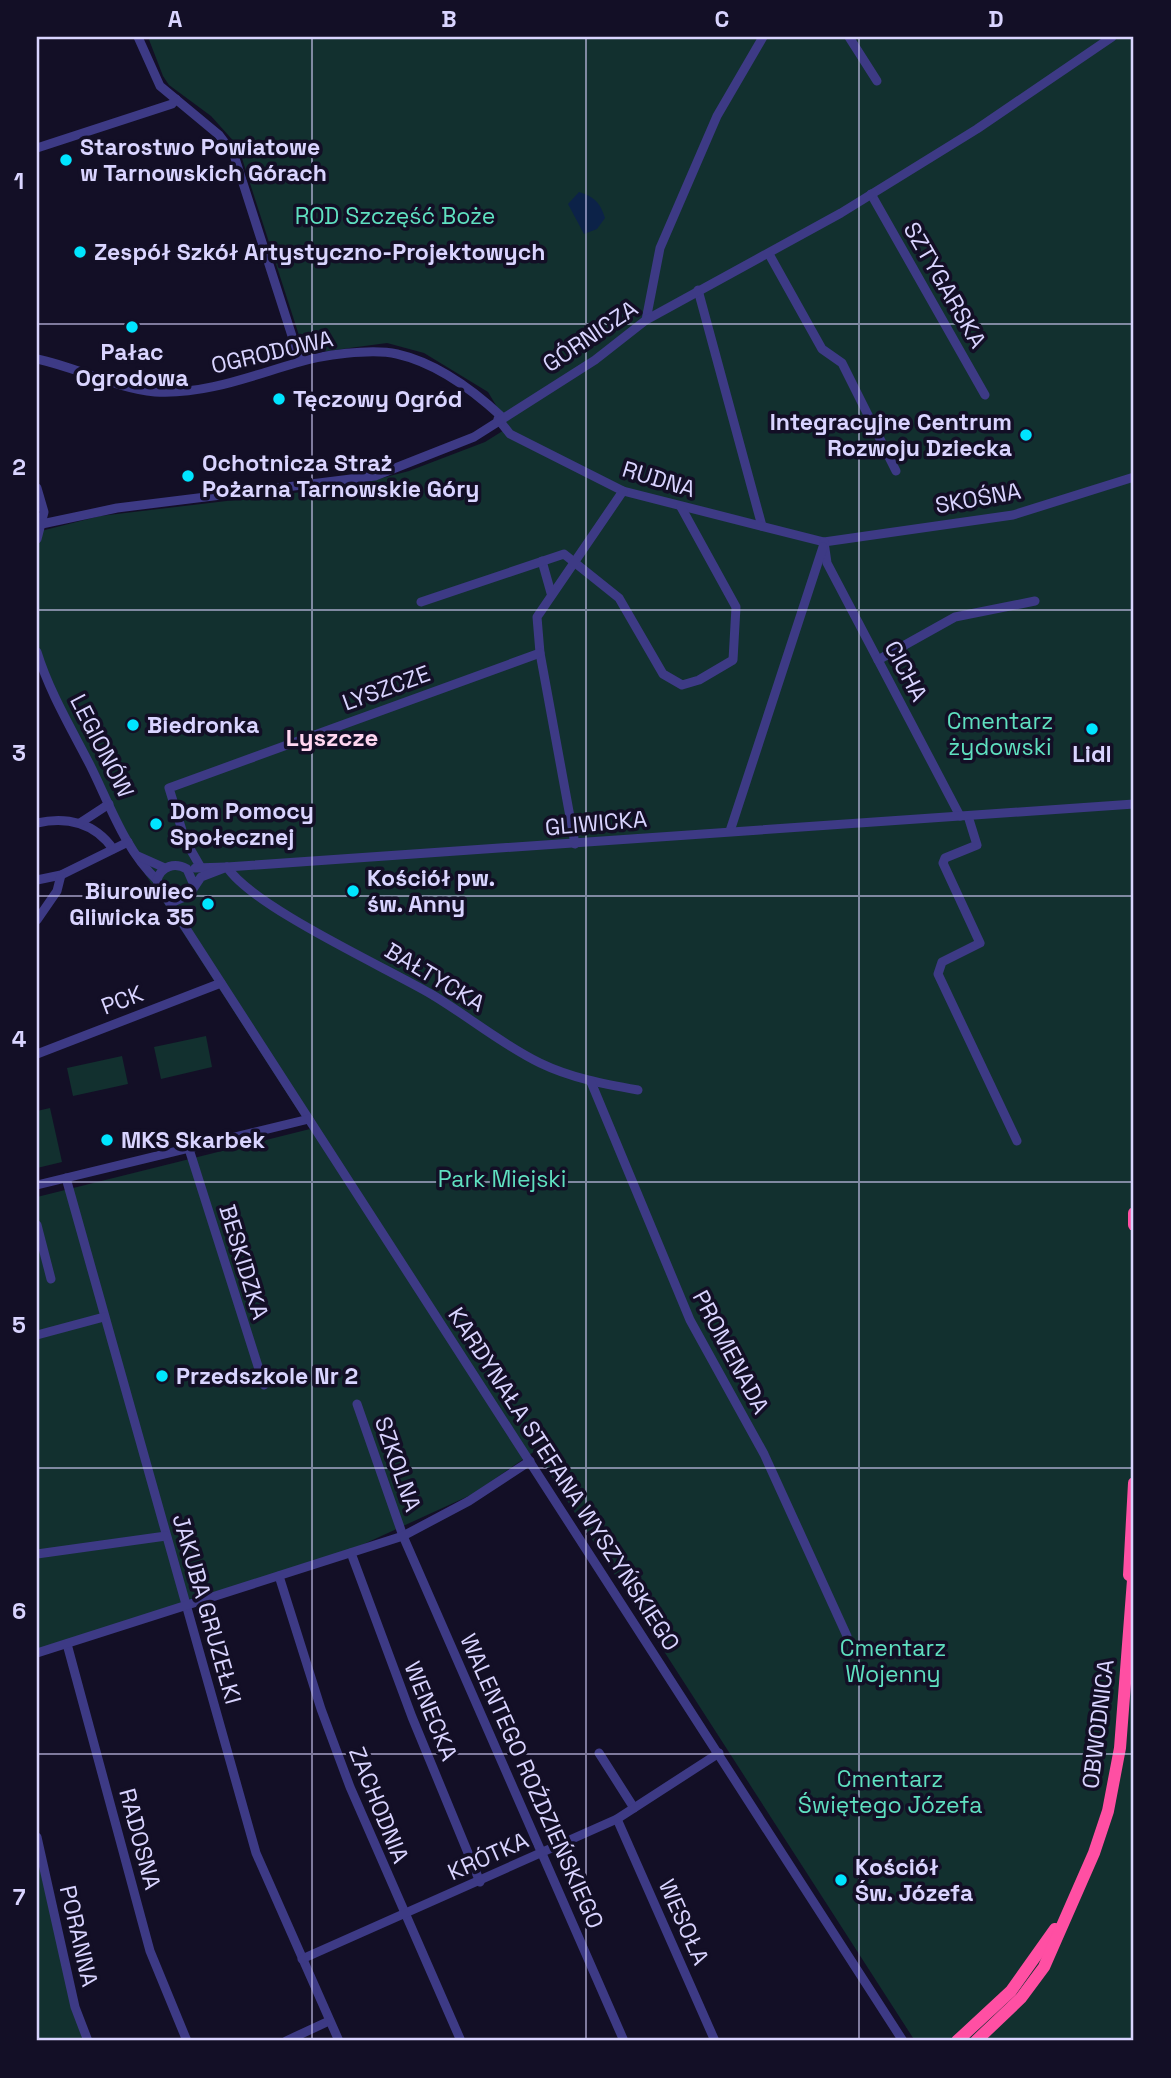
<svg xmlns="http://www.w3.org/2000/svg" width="1171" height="2078" font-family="'Space Grotesk',sans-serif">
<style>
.green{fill:#12302f}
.water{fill:#0c2248}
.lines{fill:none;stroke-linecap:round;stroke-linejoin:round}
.minor{stroke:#3d3a85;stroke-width:9}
.highway{stroke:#ff4fa3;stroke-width:12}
.grid{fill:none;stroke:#d9d4ff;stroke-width:2;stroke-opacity:0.55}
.poi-dot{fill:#00e5ff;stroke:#130f26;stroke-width:2.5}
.labels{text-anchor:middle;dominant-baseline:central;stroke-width:7;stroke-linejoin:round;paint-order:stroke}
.poi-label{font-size:23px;font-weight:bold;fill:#d9d4ff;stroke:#130f26;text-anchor:start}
.park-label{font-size:23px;fill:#5fe0c0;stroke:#130f26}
.street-label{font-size:23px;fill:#d9d4ff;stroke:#130f26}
.neighbourhood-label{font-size:24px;font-weight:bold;fill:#ffd6f0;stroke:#130f26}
.neatline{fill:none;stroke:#d9d4ff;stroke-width:2.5}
.grid-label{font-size:23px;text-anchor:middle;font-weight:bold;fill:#d9d4ff}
</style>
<rect width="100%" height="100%" fill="#130f26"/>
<!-- green -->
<g class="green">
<polygon points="148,37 1134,37 1134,2041 915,2041 535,1451 473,1494 329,1560 37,1650 37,1197 310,1129 125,843 37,664 37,532 100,516 352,486 409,471 485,442 509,427 488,392 424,353 387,343 305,354 238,146 211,116 169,85 163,76"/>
<polygon points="206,1036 212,1067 161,1079 154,1047"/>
<polygon points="122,1056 128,1084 73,1096 67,1068"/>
<polygon points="50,1108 62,1162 37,1168 37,1111"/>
<polygon points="37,1855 84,2041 37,2041"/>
</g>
<!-- water -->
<path class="water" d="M579,192C595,197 600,203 605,218L597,229L584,234L568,204Z"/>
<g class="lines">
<!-- minor -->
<g class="minor">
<polyline points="138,37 160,86 219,135 234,155 300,361"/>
<polyline points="849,37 877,81"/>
<polyline points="37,148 172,104 176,99"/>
<polyline points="871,194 985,395"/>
<polyline points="769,254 822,349 842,363 896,471"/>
<polyline points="698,290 762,526"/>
<polyline points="646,320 660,248 717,116 763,37"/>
<path d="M37,359C76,367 115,388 155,392C204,395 251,376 296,363C321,355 372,348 397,354C437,363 473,390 502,417"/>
<polyline points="498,419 510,434 623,491 824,542 1013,515 1134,477"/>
<polyline points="37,488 44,512 37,539"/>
<polyline points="37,525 117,508 375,476 474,437 595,360 646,320 841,213 977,129 1112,37"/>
<polyline points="824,542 827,563 960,816"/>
<polyline points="542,561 551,593"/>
<polyline points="421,602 564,554 619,598 663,674 682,685 699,680 733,660 736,607 681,507"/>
<path d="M37,652C49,691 71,728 90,765C109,803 125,850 157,880"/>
<polyline points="878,660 955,617 1035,601"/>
<polyline points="968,816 977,845 945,858 943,863 980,943 942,962 938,974 1017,1141"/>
<path d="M37,823C67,816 95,823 113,849"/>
<polyline points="80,823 109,804"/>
<polyline points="730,831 823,547"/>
<polyline points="575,844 540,653 537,617 623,491"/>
<polyline points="138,856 165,868"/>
<polyline points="200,866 185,840 169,788 540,653"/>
<path d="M227,867C253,907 385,967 431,994C468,1016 501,1044 540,1063C571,1078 604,1084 638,1090"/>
<polyline points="195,868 226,867"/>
<polyline points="37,880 61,875 128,842"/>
<path d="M194,885L187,869C175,862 161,866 157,880L161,894L175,901L189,895L201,877L227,867L1134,804"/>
<polyline points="167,899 903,2041"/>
<polyline points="37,920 57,891 61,875"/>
<polyline points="37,1054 221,983"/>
<polyline points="591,1082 690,1320 764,1454 847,1636"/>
<polyline points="189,1149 264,1385"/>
<polyline points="66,1178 256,1853 339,2041"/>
<polyline points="37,1185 309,1119"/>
<polyline points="37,1225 51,1279"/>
<polyline points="37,1335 104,1317"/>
<polyline points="357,1404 403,1536 624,2041"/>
<polyline points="351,1553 412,1717 480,1882"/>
<polyline points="37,1554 166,1536"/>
<polyline points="279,1576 321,1709 350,1787 461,2041"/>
<polyline points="67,1644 150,1951 187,2041"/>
<polyline points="37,1653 403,1536 469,1501 530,1461"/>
<polyline points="599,1753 634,1808"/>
<polyline points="617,1819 715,2041"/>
<polyline points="37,1837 75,2007 88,2041"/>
<polyline points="302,1959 617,1819 719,1753"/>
<polyline points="286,2041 329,2021"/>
</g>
<!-- highway -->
<g class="highway">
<polyline points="1134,1213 1134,1225"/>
<polyline points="1129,1575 1134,1483"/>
<polyline points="957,2041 1011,1991 1055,1929"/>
<polyline points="976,2041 1021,1998 1044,1967 1094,1853 1108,1811 1120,1748 1134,1567"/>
</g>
</g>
<!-- grid -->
<path class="grid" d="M312,37V2041M586,37V2041M859,37V2041M37,324H1134M37,610H1134M37,896H1134M37,1182H1134M37,1468H1134M37,1754H1134"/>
<!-- markers -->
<g class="poi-dot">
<circle cx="66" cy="160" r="7"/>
<circle cx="80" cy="252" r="7"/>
<circle cx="132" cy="327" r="7"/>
<circle cx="279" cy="399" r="7"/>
<circle cx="1026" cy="435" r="7"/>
<circle cx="188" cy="476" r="7"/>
<circle cx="133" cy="725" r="7"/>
<circle cx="1092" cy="729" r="7"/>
<circle cx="156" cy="824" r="7"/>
<circle cx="353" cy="891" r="7"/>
<circle cx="208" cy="904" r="7"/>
<circle cx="107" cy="1140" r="7"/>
<circle cx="162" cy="1376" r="7"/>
<circle cx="841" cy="1880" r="7"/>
</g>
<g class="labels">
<!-- poi labels -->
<g class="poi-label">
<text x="80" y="147">Starostwo Powiatowe<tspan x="80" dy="26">w Tarnowskich Górach</tspan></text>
<text x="94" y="252">Zespół Szkół Artystyczno-Projektowych</text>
<text x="132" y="352" text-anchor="middle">Pałac<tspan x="132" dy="26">Ogrodowa</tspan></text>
<text x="293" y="399">Tęczowy Ogród</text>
<text x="1012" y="422" text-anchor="end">Integracyjne Centrum<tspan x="1012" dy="26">Rozwoju Dziecka</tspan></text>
<text x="202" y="463">Ochotnicza Straż<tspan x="202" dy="26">Pożarna Tarnowskie Góry</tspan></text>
<text x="147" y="725">Biedronka</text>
<text x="1092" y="754" text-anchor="middle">Lidl</text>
<text x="170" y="811">Dom Pomocy<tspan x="170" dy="26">Społecznej</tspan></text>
<text x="367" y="878">Kościół pw.<tspan x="367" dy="26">św. Anny</tspan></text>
<text x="194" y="891" text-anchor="end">Biurowiec<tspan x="194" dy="26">Gliwicka 35</tspan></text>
<text x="121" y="1140">MKS Skarbek</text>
<text x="176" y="1376">Przedszkole Nr 2</text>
<text x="855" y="1867">Kościół<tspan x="855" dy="26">Św. Józefa</tspan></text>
</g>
<!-- park labels -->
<g class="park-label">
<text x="395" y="216">ROD Szczęść Boże</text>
<text x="1000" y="721">Cmentarz<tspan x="1000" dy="26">żydowski</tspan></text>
<text x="502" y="1179">Park Miejski</text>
<text x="893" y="1648">Cmentarz<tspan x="893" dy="26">Wojenny</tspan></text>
<text x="890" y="1779">Cmentarz<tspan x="890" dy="26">Świętego Józefa</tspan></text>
</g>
<!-- street labels -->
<g class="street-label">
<text transform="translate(945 285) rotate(60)">SZTYGARSKA</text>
<text transform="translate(590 336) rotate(-34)">GÓRNICZA</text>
<text transform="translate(272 352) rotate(-13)">OGRODOWA</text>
<text transform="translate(659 479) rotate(17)">RUDNA</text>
<text transform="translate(978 498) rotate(-10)">SKOŚNA</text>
<text transform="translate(906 671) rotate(62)">CICHA</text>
<text transform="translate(386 688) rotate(-20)">LYSZCZE</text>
<text transform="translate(102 746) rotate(63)">LEGIONÓW</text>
<text transform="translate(596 823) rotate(-5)">GLIWICKA</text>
<text transform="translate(435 977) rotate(31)">BAŁTYCKA</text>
<text transform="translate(122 1000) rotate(-21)">PCK</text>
<text transform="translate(244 1262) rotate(73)">BESKIDZKA</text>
<text transform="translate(731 1352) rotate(62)">PROMENADA</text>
<text transform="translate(398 1464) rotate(71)">SZKOLNA</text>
<text transform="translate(564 1479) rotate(57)">KARDYNAŁA STEFANA WYSZYŃSKIEGO</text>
<text transform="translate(207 1609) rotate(74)">JAKUBA GRUZEŁKI</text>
<text transform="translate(431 1711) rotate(68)">WENECKA</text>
<text transform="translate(1098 1724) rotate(-83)">OBWODNICA</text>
<text transform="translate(532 1781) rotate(66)">WALENTEGO ROŹDZIEŃSKIEGO</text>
<text transform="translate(379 1805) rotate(68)">ZACHODNIA</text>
<text transform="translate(140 1839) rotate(75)">RADOSNA</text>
<text transform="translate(488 1856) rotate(-24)">KRÓTKA</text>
<text transform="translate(684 1922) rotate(66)">WESOŁA</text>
<text transform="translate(79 1936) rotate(77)">PORANNA</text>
</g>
<!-- neighbourhood labels -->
<g class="neighbourhood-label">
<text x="332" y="737">Lyszcze</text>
</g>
</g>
<!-- border -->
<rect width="1171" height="2078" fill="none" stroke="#130f26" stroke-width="77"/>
<rect x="38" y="38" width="1094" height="2001" class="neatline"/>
<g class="grid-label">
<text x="175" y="27">A</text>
<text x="449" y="27">B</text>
<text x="722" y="27">C</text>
<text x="996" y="27">D</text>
<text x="19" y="189">1</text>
<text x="19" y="475">2</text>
<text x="19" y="761">3</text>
<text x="19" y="1047">4</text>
<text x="19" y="1333">5</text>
<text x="19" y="1619">6</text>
<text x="19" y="1905">7</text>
</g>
</svg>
